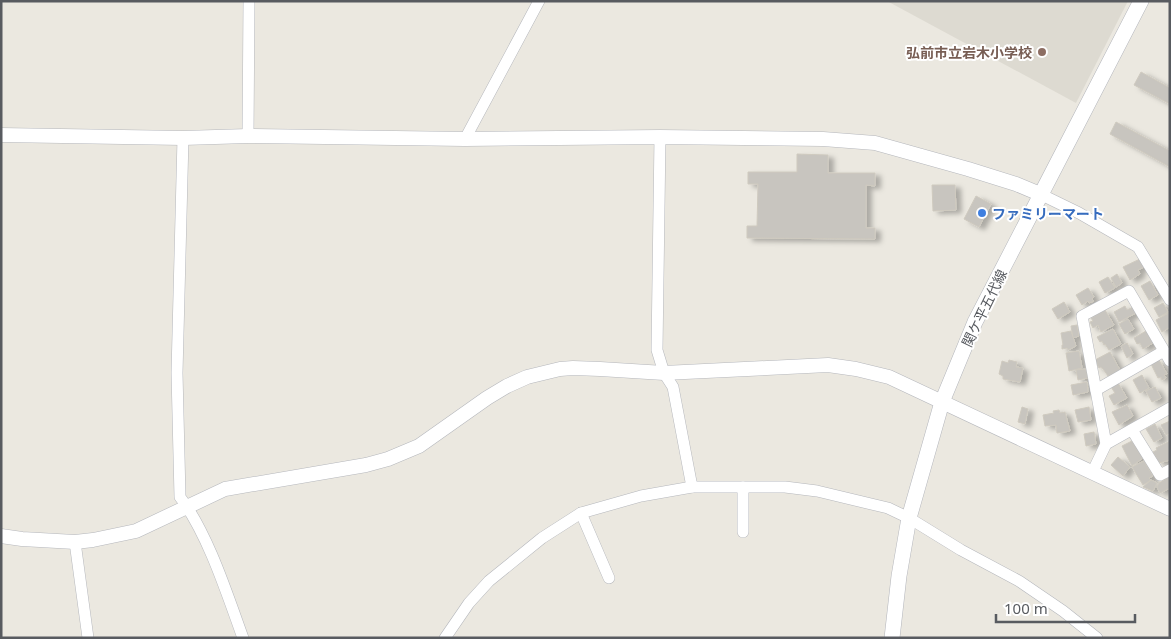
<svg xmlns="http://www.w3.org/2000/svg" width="1171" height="639" font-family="'Noto Sans','Noto Sans JP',sans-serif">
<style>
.education{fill:#dddad1}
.building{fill:#c8c5bf;stroke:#cfcabf;filter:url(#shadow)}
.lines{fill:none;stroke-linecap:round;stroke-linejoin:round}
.minor-casing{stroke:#b5b7bc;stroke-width:12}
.tertiary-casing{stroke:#b5b7bc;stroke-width:15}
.secondary-casing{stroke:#b4b6bc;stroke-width:16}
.minor{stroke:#fff;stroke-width:11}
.tertiary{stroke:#fff;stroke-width:14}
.secondary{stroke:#fff;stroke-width:15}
.education-dot{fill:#8d6e63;stroke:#fff;stroke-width:2}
.shop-dot{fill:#3f7fe0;stroke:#fff;stroke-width:2}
.labels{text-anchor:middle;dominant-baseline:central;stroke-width:4;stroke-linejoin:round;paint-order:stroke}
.education-label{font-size:14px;font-weight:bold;fill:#785e54;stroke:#fff;text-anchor:end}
.shop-label{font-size:14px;font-weight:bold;fill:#366cbe;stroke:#fff;text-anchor:start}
.street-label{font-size:14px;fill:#585b60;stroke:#fff}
</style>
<defs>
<filter id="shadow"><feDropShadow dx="5.5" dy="3" stdDeviation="2.5" flood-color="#0004"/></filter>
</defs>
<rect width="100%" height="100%" fill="#ebe8e0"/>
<!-- education -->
<polygon class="education" points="887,1 1128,1 1076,103"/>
<!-- building -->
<g class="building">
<polygon points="1141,72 1170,88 1170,104 1134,85"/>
<polygon points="1116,122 1170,151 1170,167 1110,134"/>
<polygon points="797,154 828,155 828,173 875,173 875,186 866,185 866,228 875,228 875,239 747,238 747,226 757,226 758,184 748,184 748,172 797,172"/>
<polygon points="932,185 955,185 956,210 933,211"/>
<polygon points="976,196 991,204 979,227 964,219"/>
<polygon points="1140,259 1144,267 1138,270 1140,274 1130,280 1123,267"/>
<polygon points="1117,274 1122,283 1116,287 1111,278"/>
<polygon points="1108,277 1115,288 1105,293 1099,282"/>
<polygon points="1150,281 1158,295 1149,300 1141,286"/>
<polygon points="1088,288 1094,297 1092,299 1094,301 1089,303 1088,301 1082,305 1076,295"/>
<polygon points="1064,302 1070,312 1058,319 1052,309"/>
<polygon points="1163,303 1168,312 1159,317 1154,308"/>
<polygon points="1125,306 1127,310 1133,307 1136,313 1119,322 1114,312"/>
<polygon points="1105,310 1114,325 1101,332 1098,325 1093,328 1090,322 1093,321 1091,318"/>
<polygon points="1169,313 1170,327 1162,332 1156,320"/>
<polygon points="1128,319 1134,329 1125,334 1119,324"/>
<polygon points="1077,325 1079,336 1073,338 1071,326"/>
<polygon points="1113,329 1121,344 1109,350 1105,344 1104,345 1102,341 1100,342 1097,337"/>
<polygon points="1071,331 1076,346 1068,350 1067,348 1062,349 1062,345 1063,345 1061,333"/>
<polygon points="1146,331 1153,343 1143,349 1140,343 1137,344 1134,338"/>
<polygon points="1127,343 1133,354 1127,358 1121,346"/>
<polygon points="1079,351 1082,368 1069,371 1066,353"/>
<polygon points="1110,352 1120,370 1108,376 1103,369 1101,367 1099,368 1095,360"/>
<polygon points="1009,360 1017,362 1016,367 1023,368 1020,382 1003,379 1003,376 999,374 1002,361 1008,363"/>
<polygon points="1159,360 1167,374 1164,375 1166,378 1162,380 1161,377 1158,378 1151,364"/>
<polygon points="1086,369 1088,378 1078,380 1076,370"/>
<polygon points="1142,375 1149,388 1140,393 1133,380"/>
<polygon points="1087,382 1088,392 1073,395 1071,385"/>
<polygon points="1118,383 1127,398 1114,405 1109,396 1115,393 1111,387"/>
<polygon points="1155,387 1161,398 1152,402 1146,391"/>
<polygon points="1127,405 1133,416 1119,425 1112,412"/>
<polygon points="1022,407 1028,409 1025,424 1018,422"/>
<polygon points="1089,407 1091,420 1078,422 1075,410"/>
<polygon points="1059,410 1060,413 1065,412 1070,431 1057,433 1056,425 1045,426 1043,415 1054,413 1053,411"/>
<polygon points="1170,421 1170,433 1166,435 1161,425"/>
<polygon points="1155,424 1162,438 1154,442 1146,429"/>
<polygon points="1094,432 1096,444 1086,446 1084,434"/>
<polygon points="1132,441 1143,458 1132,466 1122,446"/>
<polygon points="1170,441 1170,460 1159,463 1153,452 1157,450 1156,448"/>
<polygon points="1118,457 1130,467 1123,476 1111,465"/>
<polygon points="1144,461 1153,476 1149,478 1151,480 1143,485 1132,467"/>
<polygon points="1170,476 1170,488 1160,493 1157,487 1159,483"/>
<polygon points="1151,480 1157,483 1153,491 1143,487"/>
</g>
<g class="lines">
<!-- minor casing -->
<g class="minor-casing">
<g id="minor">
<polyline points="248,136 249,1"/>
<polyline points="660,137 657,350 664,373 673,387 692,487"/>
<path d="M183,138L177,373L180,497C208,534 227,594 243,638"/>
<polyline points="465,139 539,1"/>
<polyline points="1040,194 1079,213 1138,247 1170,300"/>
<polyline points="1096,390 1164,351"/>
<polyline points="1132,430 1160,475 1170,470"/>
<polyline points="1106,444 1082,316 1129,291 1170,361"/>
<polyline points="1092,473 1106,444 1170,408"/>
<polyline points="581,513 609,578"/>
<polyline points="743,532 743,487"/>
<polyline points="75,542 88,638"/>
<polyline points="445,638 469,603 489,581 542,538 581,513 641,496 692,487 785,487 817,491 888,508 909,518 961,550 1019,581 1063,611 1097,638"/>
</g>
</g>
<!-- tertiary casing -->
<g class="tertiary-casing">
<g id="tertiary">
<polyline points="1,135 183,138 248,136 465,139 660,137 823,139 875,143 968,169 1016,184 1040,194"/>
<polyline points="1,536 22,539 75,542 93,540 136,531 225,489 366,465 388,459 419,446 487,398 507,386 527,377 560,369 573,368 600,369 664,373 828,365 856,369 889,377 1170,509"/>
</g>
</g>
<!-- secondary casing -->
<g class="secondary-casing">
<polyline id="secondary" points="892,638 899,576 909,518 942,402 975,322 1141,1"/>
</g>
<!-- minor -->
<use href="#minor" class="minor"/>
<!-- tertiary -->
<use href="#tertiary" class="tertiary"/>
<!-- secondary -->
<use href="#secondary" class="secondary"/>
</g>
<!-- markers -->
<circle class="education-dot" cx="1042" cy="52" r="5"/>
<circle class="shop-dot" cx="982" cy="213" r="5"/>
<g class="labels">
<!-- education labels -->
<g class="education-label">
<text x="1032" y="52">弘前市立岩木小学校</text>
</g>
<!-- shop labels -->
<g class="shop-label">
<text x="992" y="213">ファミリーマート</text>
</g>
<!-- street labels -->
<g class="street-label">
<text transform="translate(984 308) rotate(-64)">関ケ平五代線</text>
</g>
</g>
<!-- border -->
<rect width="1171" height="639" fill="none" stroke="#585b60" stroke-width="5"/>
<!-- scale -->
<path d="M996 614v8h139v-8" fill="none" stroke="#585b60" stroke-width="2.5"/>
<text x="1004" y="614" font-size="15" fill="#585b60" stroke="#ffffff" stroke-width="4" paint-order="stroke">100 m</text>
</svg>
